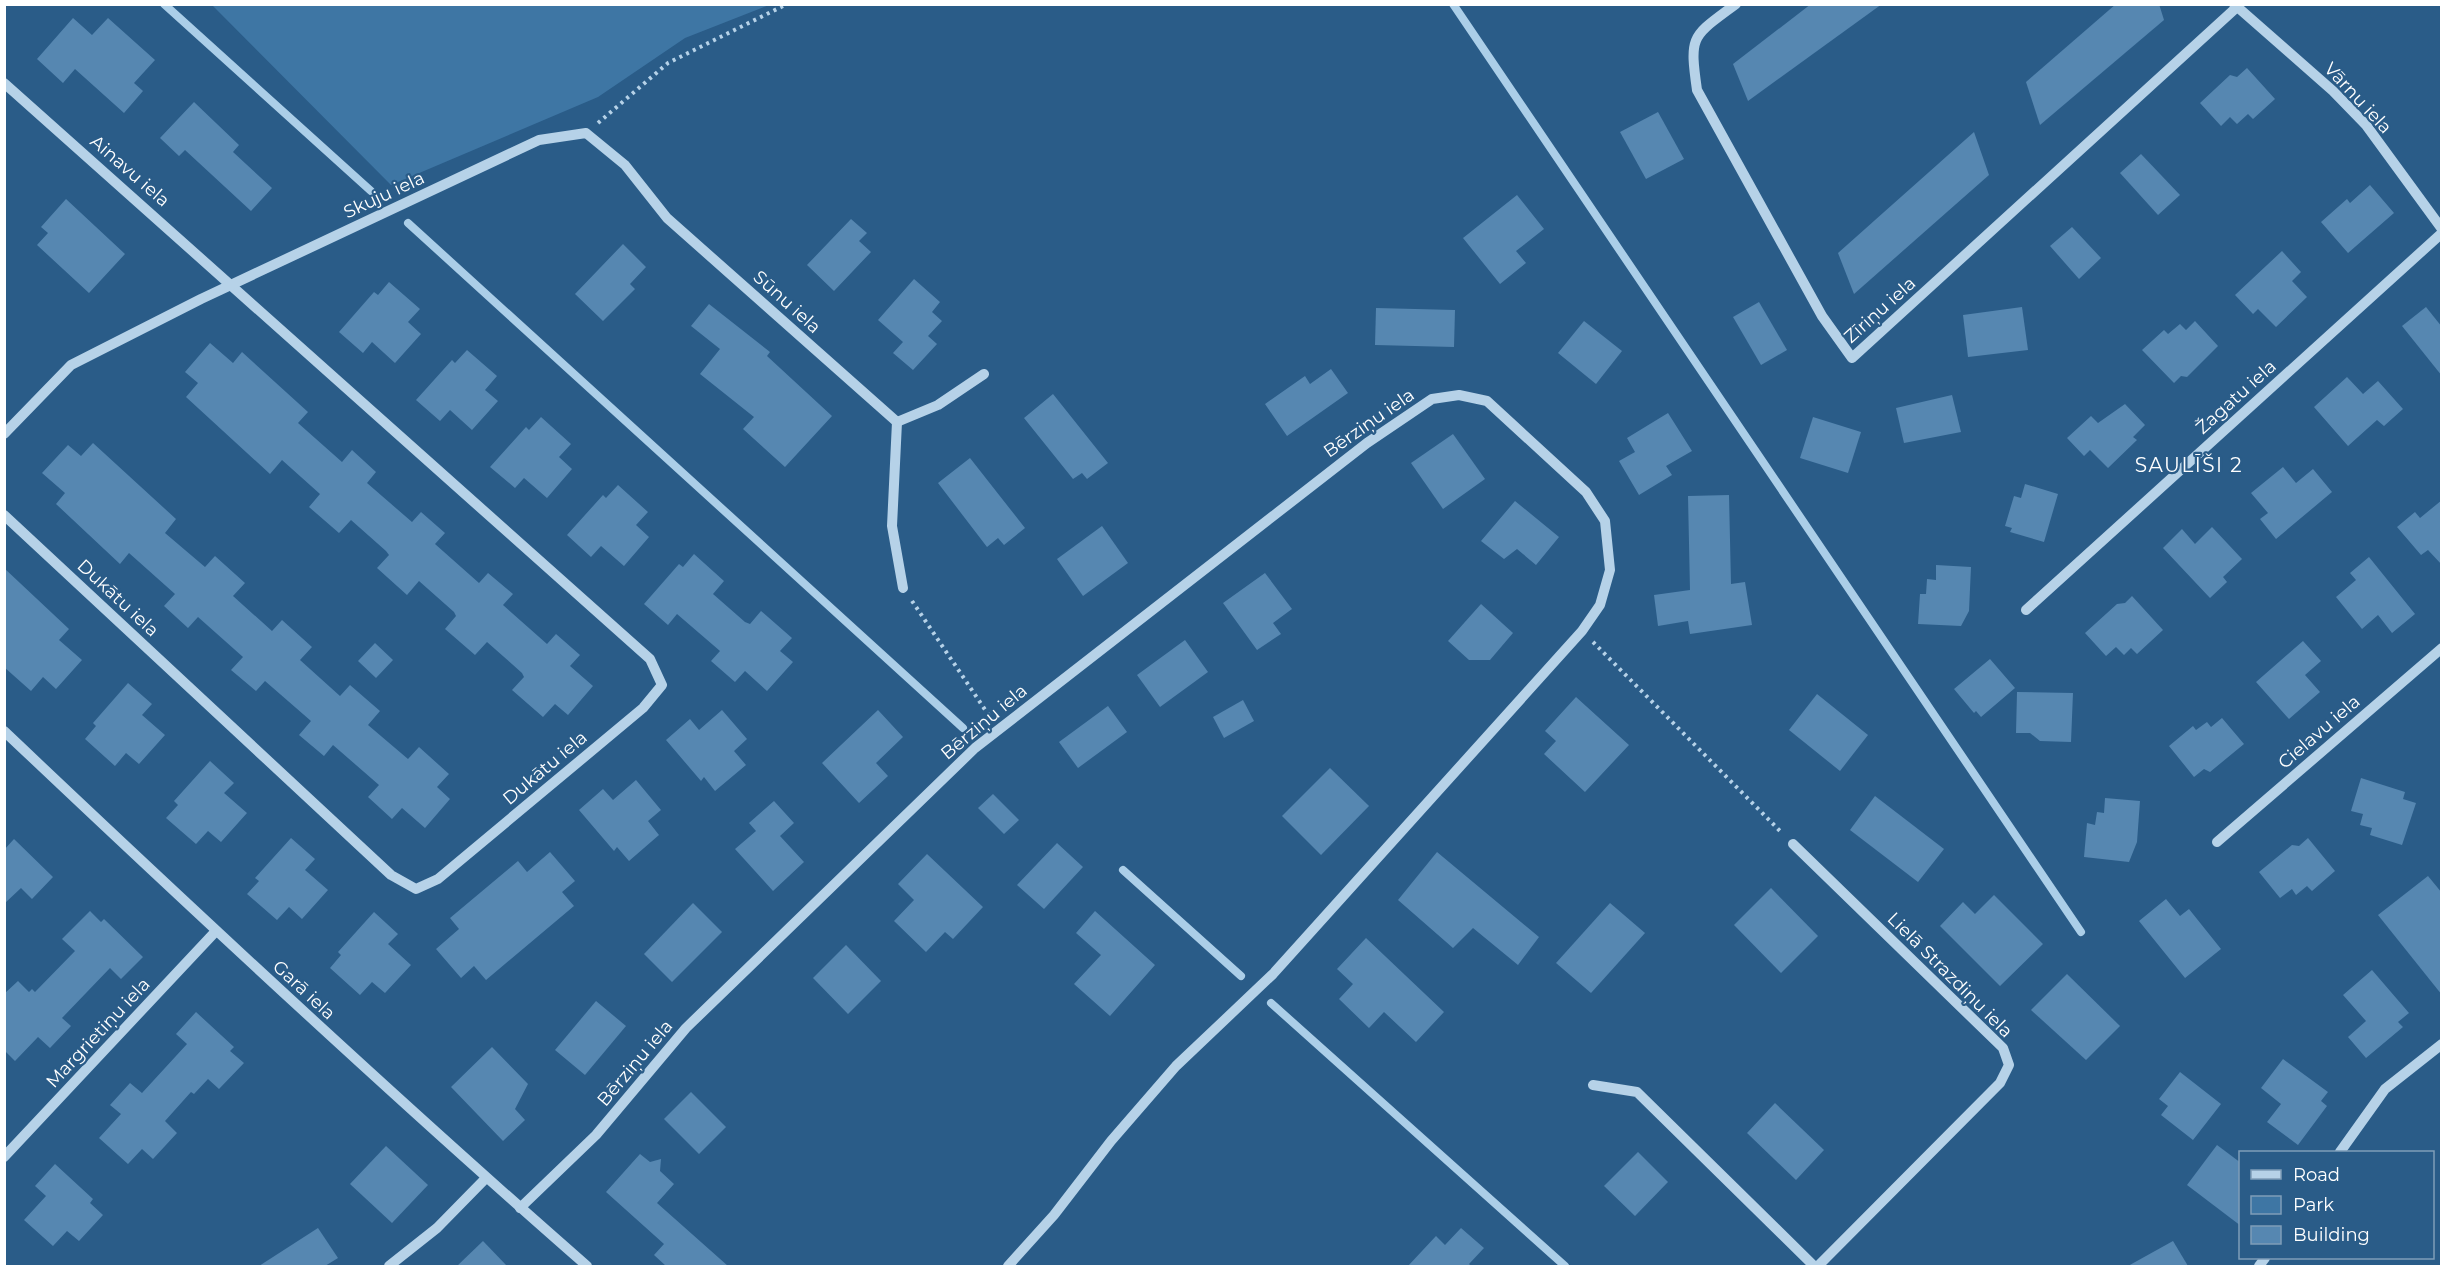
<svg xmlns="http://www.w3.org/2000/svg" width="2446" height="1271" font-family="Montserrat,sans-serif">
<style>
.green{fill:#3e76a4}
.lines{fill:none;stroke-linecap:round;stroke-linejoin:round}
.stream{stroke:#abcee8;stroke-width:8}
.building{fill:#5687b1}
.path{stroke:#b6d2e8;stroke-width:4;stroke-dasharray:3 4.5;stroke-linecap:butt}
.minor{stroke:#b6d2e8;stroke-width:10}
.labels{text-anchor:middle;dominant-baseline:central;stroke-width:4.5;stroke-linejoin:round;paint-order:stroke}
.street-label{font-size:18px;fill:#fff;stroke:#2a5c88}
.neighbourhood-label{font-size:20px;letter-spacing:1.5px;fill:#fff;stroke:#2a5c88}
</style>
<rect width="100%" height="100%" fill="#2a5c88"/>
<!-- green -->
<polygon class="green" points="212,5 769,5 685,38 598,97 391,185"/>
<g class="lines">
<!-- stream -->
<g class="stream">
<polyline points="164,4 371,191"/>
<polyline points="1453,4 2081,932"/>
<polyline points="408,223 963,728"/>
<polyline points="1123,870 1241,976"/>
<polyline points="1271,1003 1565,1266"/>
</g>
</g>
<!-- building -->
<g class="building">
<polygon points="1811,4 1882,4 1748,101 1733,64"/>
<polygon points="2116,4 2159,4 2164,20 2040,125 2026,82"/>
<polygon points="73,18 92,35 108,18 155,60 134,83 143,91 124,113 75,69 63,83 37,59"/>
<polygon points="2247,68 2275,99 2253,119 2248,114 2237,124 2230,117 2221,126 2200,103 2230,75 2237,77"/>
<polygon points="194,102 239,145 233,152 272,188 251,211 185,150 179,156 160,138"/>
<polygon points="1658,112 1684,159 1646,179 1620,132"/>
<polygon points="1974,132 1989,175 1854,294 1838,253"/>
<polygon points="2141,154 2180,195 2158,215 2120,173"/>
<polygon points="2370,185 2394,213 2348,253 2321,222 2347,199 2350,203"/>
<polygon points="1517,195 1544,229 1516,251 1526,263 1500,284 1463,238"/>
<polygon points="66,199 125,254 89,293 37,245 48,233 41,227"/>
<polygon points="851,219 867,233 859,241 871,252 834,291 807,265"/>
<polygon points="2072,227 2101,258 2079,279 2050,246"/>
<polygon points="623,244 646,267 630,284 635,289 603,321 575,294"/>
<polygon points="2282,251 2301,272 2292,281 2307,297 2276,327 2258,309 2253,314 2235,295"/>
<polygon points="914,279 940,302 932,312 942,321 928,336 937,344 913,370 893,353 903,342 878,320"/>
<polygon points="389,282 420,309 408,322 421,334 395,363 372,342 363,353 339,332 374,292 378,295"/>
<polygon points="1759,302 1787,350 1761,365 1733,317"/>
<polygon points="709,304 770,352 767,356 832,416 785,467 743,429 754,417 700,374 720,349 691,326"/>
<polygon points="2022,307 2028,350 1968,357 1963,315"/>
<polygon points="2426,307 2442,327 2442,376 2402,326"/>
<polygon points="1376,308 1455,310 1454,347 1375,345"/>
<polygon points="1584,321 1622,351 1596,384 1558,353"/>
<polygon points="2195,321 2218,346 2187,377 2181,376 2174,383 2142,350 2164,330 2168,334 2180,324 2186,330"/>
<polygon points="210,343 233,363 242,352 308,412 298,423 342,462 352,450 376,472 367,483 412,522 421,512 445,533 435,544 479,583 488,573 513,594 503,605 547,644 556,634 580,655 570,666 593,686 568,715 555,704 543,717 512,690 524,677 522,673 487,642 475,655 445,629 456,616 454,612 419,581 407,595 377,568 389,555 386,551 351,520 339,533 309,507 320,494 282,460 270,474 186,397 198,383 185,372"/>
<polygon points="467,350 497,376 485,390 498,401 472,430 450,410 440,421 416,400 452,360 455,363"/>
<polygon points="1331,369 1348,393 1287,436 1265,404 1305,376 1310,384"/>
<polygon points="2347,377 2363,394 2378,381 2403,409 2384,426 2377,420 2348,446 2314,407"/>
<polygon points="1053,394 1108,463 1087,479 1082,473 1073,479 1024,418"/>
<polygon points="1952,395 1961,432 1904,443 1896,408"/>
<polygon points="2125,404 2145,425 2133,437 2137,440 2108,468 2090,450 2084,456 2067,438 2091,416 2098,423"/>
<polygon points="1668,413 1692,451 1666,466 1672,475 1639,495 1619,461 1635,452 1627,438"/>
<polygon points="541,417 571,444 559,457 572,469 547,498 524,478 515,488 490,467 526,427 529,430"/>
<polygon points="1813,417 1861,432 1848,473 1800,458"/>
<polygon points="1453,434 1485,479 1443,509 1411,463"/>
<polygon points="93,443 176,519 165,533 205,567 215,556 245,583 233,596 272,631 282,620 312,647 300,660 340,696 350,685 380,711 368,725 408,759 419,747 449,774 437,787 450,799 425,828 402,808 392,819 368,797 379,785 333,745 324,756 299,735 311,721 265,681 256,691 231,670 243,657 198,617 188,628 164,606 175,594 129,553 120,564 56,504 65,493 42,473 68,445 81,456"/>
<polygon points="970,458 1025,528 1004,545 998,538 987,547 938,483"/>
<polygon points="2283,467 2296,483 2313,469 2332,492 2276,539 2260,519 2268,513 2251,493"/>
<polygon points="2025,484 2058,494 2044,542 2010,532 2012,528 2005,526 2014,496 2021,498"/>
<polygon points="618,485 648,512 636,525 649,537 624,566 601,546 591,557 567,535 603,495 606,498"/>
<polygon points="1729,495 1731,584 1745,582 1752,625 1690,634 1688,621 1658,626 1654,595 1690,590 1688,496"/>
<polygon points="2442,500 2442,565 2428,550 2421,555 2397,527 2415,512 2420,518"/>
<polygon points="1515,501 1559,537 1536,565 1517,549 1504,559 1481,541"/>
<polygon points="1102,526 1128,563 1083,596 1057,559"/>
<polygon points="2212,527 2242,559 2223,577 2227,582 2210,598 2163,548 2182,529 2195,544"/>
<polygon points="694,554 724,581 713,594 745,622 750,624 761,611 792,638 780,651 793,662 767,691 745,671 735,682 711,661 720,651 677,614 668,625 644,604 679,564 683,567"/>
<polygon points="2369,557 2415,614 2392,633 2378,615 2362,629 2336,597 2356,580 2350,573"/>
<polygon points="1936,565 1971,567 1969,611 1961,626 1918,624 1920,594 1926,594 1927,579 1936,580"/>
<polygon points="4,568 69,629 59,640 82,660 56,689 43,677 31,691 4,667"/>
<polygon points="1265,573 1292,609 1273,623 1281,634 1257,650 1223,603"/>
<polygon points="2132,596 2163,630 2137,654 2131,648 2124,655 2116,647 2106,656 2085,633 2117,604 2125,603"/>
<polygon points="1481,604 1513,633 1490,660 1469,660 1448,641"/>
<polygon points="1185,640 1208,672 1160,707 1137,675"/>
<polygon points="2303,641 2321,661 2305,675 2320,692 2289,719 2256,682"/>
<polygon points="375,643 393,660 376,678 358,661"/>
<polygon points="1990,659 2015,688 1981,717 1976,711 1974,713 1954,689"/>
<polygon points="128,683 152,704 142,715 165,735 139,764 126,753 115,766 85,739 96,726 93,723"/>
<polygon points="2017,692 2073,693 2071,742 2040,741 2030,733 2016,733"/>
<polygon points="1817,694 1868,735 1840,771 1789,730"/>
<polygon points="1576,697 1629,745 1585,792 1544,754 1556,741 1545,731"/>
<polygon points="1243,700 1254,721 1224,738 1213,717"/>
<polygon points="1108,706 1127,732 1078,768 1059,742"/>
<polygon points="722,710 747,739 734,751 746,765 715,791 704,777 701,781 666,740 690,719 699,730"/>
<polygon points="878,710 903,737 876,763 888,776 859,803 822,763"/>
<polygon points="2222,718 2244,744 2210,772 2204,769 2194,777 2169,746 2193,726 2196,730 2207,722 2211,727"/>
<polygon points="210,761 234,783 224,793 247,813 221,842 208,831 196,844 166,818 178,805 174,801"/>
<polygon points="1330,768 1369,806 1321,855 1282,816"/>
<polygon points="2361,778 2405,792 2403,799 2416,803 2402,845 2370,835 2372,828 2360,825 2363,814 2351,811"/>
<polygon points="636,780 661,810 648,821 659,835 629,861 617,847 614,851 579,810 603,789 613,800"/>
<polygon points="993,794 1019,820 1004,834 978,808"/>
<polygon points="1875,796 1944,849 1918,882 1850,830"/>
<polygon points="2105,798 2140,801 2137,842 2129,862 2084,857 2087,823 2095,825 2097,812 2104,813"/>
<polygon points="774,801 794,823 780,836 804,862 773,891 735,849 756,831 749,823"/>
<polygon points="291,838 315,859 305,870 328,890 302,919 289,907 277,920 247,894 259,881 255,878"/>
<polygon points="2308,838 2335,871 2312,891 2307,886 2296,895 2292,889 2280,898 2259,872 2292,845 2299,846"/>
<polygon points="14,839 53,877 32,899 21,888 4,904 4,850"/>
<polygon points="1057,843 1083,867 1044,909 1017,885"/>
<polygon points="550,852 575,881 562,892 574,906 486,980 474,966 461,978 436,949 459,929 450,918 518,861 527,872"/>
<polygon points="1437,852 1539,937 1518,965 1473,928 1453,948 1398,900"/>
<polygon points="927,854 983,907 953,939 945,932 926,952 894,921 914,900 898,884"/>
<polygon points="2428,876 2442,893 2442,995 2378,915"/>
<polygon points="1771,888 1818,936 1781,973 1734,925"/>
<polygon points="1994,895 2043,944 2000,986 1940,926 1963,902 1975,914"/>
<polygon points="2166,899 2180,916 2189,909 2221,949 2185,978 2139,921"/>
<polygon points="693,903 722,932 672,982 644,954"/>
<polygon points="1610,903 1645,933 1591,993 1556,963"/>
<polygon points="90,911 101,922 104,919 143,957 121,979 110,968 62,1018 71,1026 50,1048 38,1037 15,1061 4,1050 4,994 18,981 29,992 32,989 35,992 75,951 62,939"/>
<polygon points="1095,911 1155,965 1110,1016 1074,984 1101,955 1076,933"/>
<polygon points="374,912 398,934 388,944 411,965 385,993 372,982 360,995 330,968 341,955 338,952"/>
<polygon points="1366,938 1444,1012 1416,1042 1384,1012 1369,1028 1339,999 1353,984 1337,969"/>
<polygon points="846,945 881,981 848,1014 813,978"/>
<polygon points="2372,970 2409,1013 2398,1022 2403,1027 2366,1058 2348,1037 2366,1021 2343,995"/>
<polygon points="2067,974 2120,1026 2086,1060 2031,1010"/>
<polygon points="596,1001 626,1026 585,1075 555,1050"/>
<polygon points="196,1012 234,1047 230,1051 244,1063 219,1089 208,1079 194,1094 191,1092 165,1121 177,1133 153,1159 142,1149 128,1164 99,1138 121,1114 110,1105 130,1083 142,1093 187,1044 176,1034"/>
<polygon points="492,1047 528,1084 515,1109 525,1120 503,1141 451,1087"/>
<polygon points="2283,1059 2328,1092 2321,1101 2327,1106 2298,1145 2267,1122 2281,1104 2261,1088"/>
<polygon points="2180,1072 2221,1104 2193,1140 2161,1115 2168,1106 2159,1099"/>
<polygon points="691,1092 726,1127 699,1154 664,1119"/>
<polygon points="1775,1103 1824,1150 1796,1180 1747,1133"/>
<polygon points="2217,1145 2241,1163 2241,1226 2187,1185"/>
<polygon points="386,1146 428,1185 392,1223 350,1184"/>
<polygon points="1638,1152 1668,1182 1635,1216 1604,1186"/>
<polygon points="640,1154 650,1162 661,1159 660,1171 674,1184 657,1203 728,1266 666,1266 654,1255 664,1244 606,1192"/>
<polygon points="55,1164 93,1199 90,1203 103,1215 79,1241 67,1231 53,1246 24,1220 46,1196 35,1186"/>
<polygon points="318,1228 338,1258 325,1266 259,1266"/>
<polygon points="1461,1228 1484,1248 1469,1264 1471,1266 1408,1266 1436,1236 1445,1245"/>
<polygon points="483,1241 507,1266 457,1266"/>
<polygon points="2173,1241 2188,1266 2128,1266"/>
</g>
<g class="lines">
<!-- path -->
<g class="path">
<polyline points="598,123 668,63 787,4"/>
<polyline points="912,601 990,717"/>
<polyline points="1593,642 1782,833"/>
</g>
<!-- minor -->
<g class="minor">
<path d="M1736,4C1692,37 1689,34 1697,90L1822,316L1852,358L2237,7"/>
<polyline points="2234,4 2333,91 2366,125 2442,229"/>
<polyline points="4,83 650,659 662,685 643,708 438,879 416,889 391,875 4,515"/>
<polyline points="897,422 892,526 903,588"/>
<polyline points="4,434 71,365 201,299 539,140 586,133 625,165 667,218 897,422 938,405 984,374"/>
<polyline points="2026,610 2442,233"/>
<path d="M4,731C196,913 389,1093 587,1266"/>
<polyline points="2217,842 2442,648"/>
<polyline points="1793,844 2003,1048 2009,1065 2000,1083 1818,1266"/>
<polyline points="1593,1085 1637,1092 1814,1266"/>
<polyline points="2340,1152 2385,1089 2442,1044"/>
<polyline points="4,1157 216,931"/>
<polyline points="520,1208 596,1135 686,1028 975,748 1367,443 1432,399 1459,395 1487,401 1586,492 1605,521 1610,570 1600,605 1582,631 1273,974 1176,1066 1111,1141 1054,1215 1008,1266"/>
<polyline points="389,1266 437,1228 486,1178"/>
<polyline points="2259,1266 2265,1258"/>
</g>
</g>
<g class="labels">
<!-- street labels -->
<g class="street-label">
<text transform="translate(2358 98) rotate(47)">Vārnu iela</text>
<text transform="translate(130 171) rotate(41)">Ainavu iela</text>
<text transform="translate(384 195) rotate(-25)">Skuju iela</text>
<text transform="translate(787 302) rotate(42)">Sūnu iela</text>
<text transform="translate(1880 310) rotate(-42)">Zīriņu iela</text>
<text transform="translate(2236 397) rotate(-42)">Žagatu iela</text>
<text transform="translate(1369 423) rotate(-35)">Bērziņu iela</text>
<text transform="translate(118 598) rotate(43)">Dukātu iela</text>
<text transform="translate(984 722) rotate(-40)">Bērziņu iela</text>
<text transform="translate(2319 732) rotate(-41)">Cielavu iela</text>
<text transform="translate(545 768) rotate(-40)">Dukātu iela</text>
<text transform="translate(1950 975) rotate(45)">Lielā Strazdiņu iela</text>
<text transform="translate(304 990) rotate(43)">Garā iela</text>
<text transform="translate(98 1033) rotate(-47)">Margrietiņu iela</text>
<text transform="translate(635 1063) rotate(-50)">Bērziņu iela</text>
</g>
<!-- neighbourhood labels -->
<g class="neighbourhood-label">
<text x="2189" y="465">SAULĪŠI 2</text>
</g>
</g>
<!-- border -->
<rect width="2446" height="1271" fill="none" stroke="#ffffff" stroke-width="12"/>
<!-- legend -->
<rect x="2239" y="1151" width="195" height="108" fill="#2a5c88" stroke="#7f9db8" stroke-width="1.5"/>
<rect x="2251" y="1170" width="30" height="9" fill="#b6d2e8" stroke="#7f9db8" stroke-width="1.5"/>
<text x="2293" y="1181" font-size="18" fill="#ffffff">Road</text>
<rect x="2251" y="1196" width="30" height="18" fill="#3e76a4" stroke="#7f9db8" stroke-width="1.5"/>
<text x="2293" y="1211" font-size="18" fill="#ffffff">Park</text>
<rect x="2251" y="1226" width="30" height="18" fill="#5687b1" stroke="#7f9db8" stroke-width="1.5"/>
<text x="2293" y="1241" font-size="18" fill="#ffffff">Building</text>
</svg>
